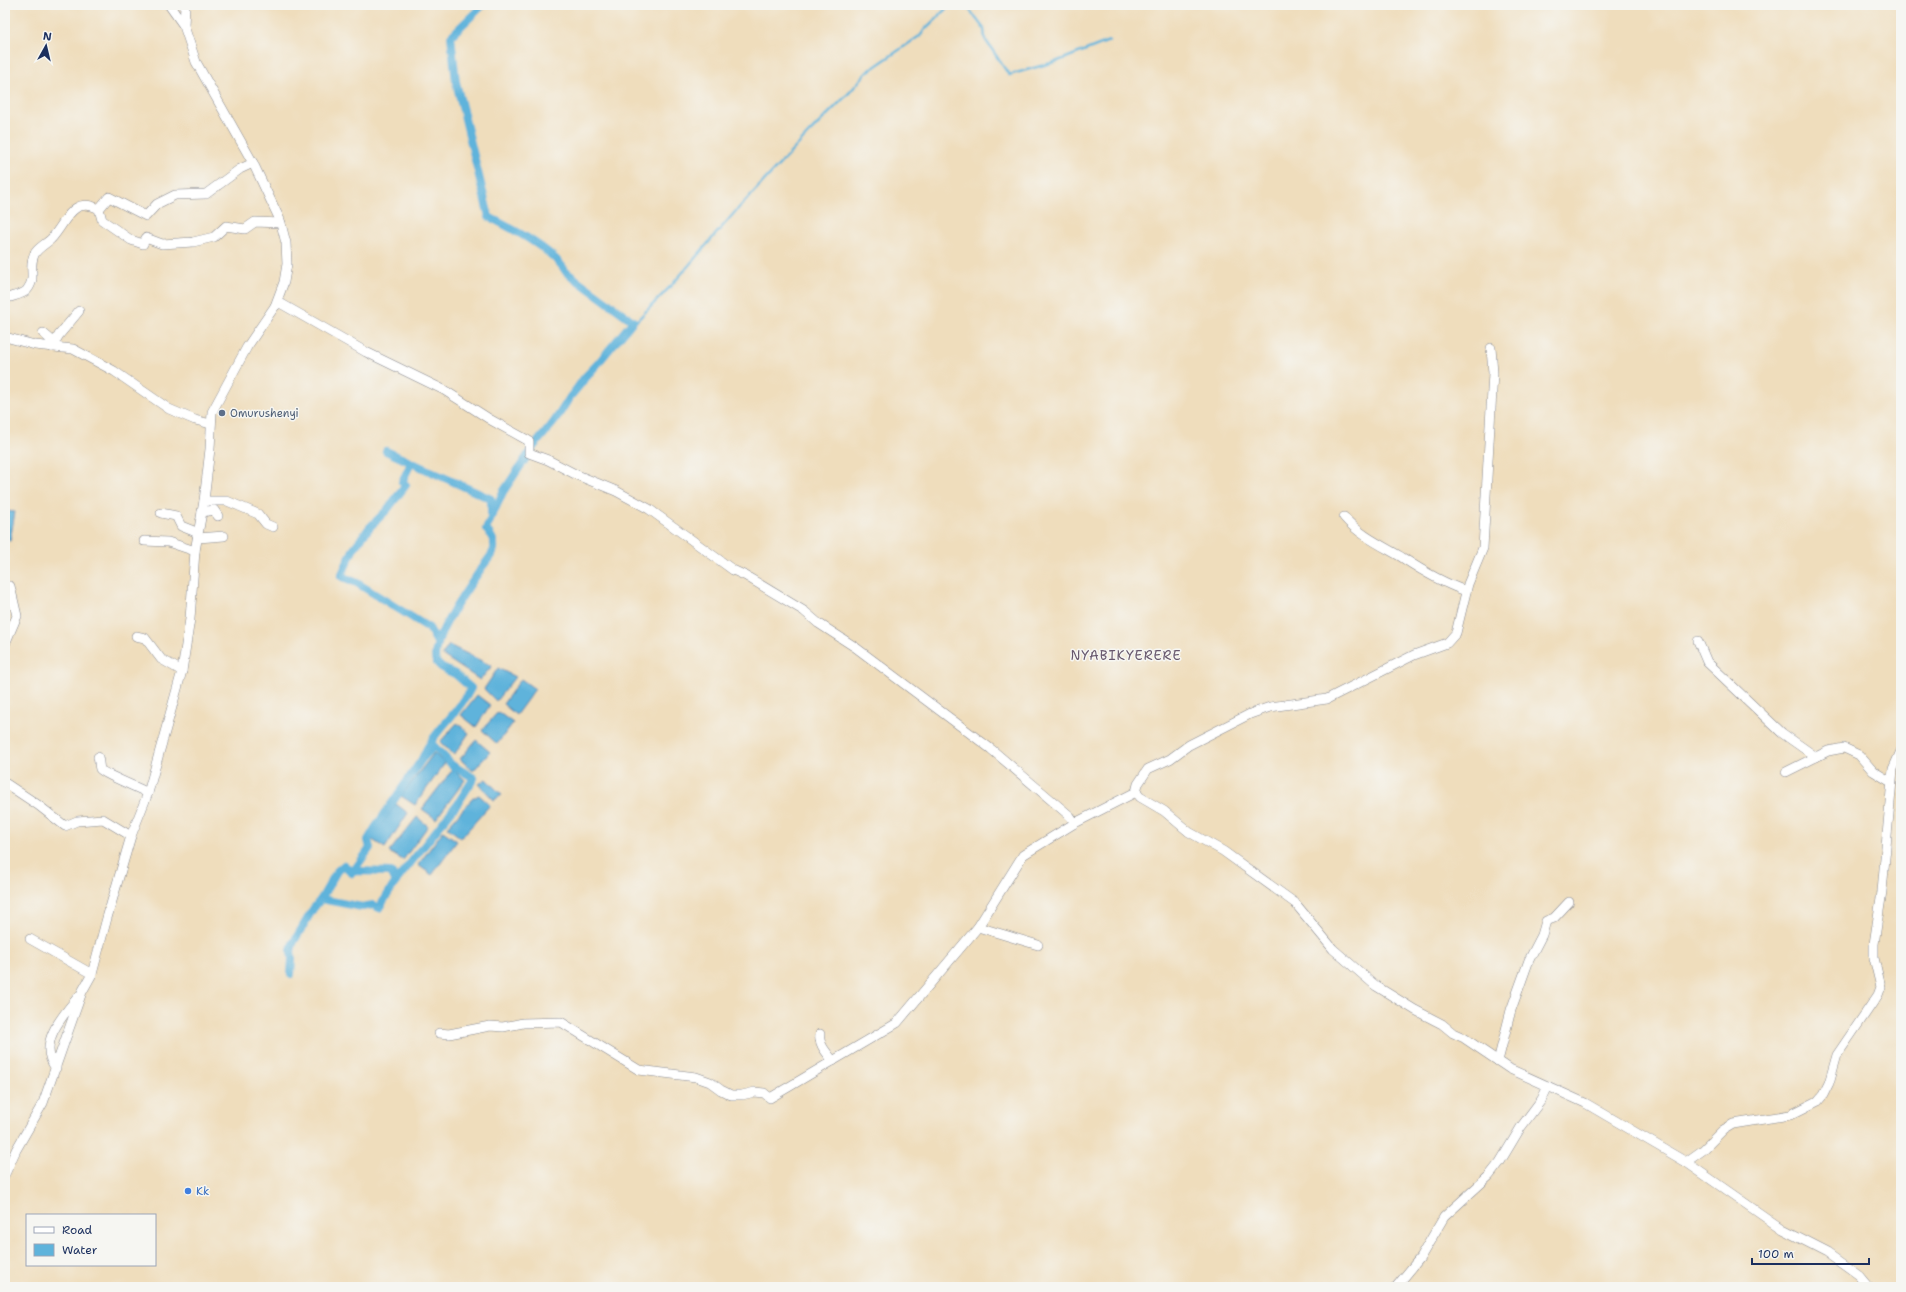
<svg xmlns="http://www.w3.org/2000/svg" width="1906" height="1292" font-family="'Shantell Sans',sans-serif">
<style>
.water{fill:#5fb3db;stroke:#3d719c}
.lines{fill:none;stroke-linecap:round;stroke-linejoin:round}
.stream{stroke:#5fb3db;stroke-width:2.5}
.canal{stroke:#5fb3db;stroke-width:8}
.street-casing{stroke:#85868d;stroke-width:10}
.street{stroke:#fff;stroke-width:9}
.service-dot{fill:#5c6f8a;stroke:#f6f6f2;stroke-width:1.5}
.shop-dot{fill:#3f7fe0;stroke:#f6f6f2;stroke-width:1.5}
.labels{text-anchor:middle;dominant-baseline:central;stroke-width:3;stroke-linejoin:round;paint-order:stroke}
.service-label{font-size:11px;fill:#4e5e75;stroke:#f6f6f2;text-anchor:start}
.shop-label{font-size:11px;fill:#366cbe;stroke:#f6f6f2;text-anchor:start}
.quarter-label{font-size:13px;letter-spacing:1px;fill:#67576c;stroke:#f6f6f2}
</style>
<rect width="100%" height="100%" fill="#f6f6f2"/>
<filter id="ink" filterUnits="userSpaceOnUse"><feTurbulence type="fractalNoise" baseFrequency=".025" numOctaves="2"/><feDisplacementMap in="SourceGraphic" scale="8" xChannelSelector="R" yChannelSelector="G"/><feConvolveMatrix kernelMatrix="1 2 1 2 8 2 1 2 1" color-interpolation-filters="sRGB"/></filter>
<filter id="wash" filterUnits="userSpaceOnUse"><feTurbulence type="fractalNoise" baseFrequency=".012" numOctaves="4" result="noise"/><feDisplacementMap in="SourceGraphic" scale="16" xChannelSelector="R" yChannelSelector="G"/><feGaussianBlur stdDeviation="0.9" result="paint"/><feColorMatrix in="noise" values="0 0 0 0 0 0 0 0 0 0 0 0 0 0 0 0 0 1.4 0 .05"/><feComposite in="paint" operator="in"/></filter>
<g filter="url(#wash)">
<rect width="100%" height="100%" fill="#efddbc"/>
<!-- water -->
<g class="water">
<polygon points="5,511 15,512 10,541 5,540"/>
<polygon points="449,645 492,666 480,680 442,655"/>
<polygon points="498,668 515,677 496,701 484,689"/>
<polygon points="521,679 535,689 516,715 503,704"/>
<polygon points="477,695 490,705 476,727 461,715"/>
<polygon points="498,712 513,723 497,744 482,730"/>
<polygon points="457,723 469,733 454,755 440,742"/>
<polygon points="476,740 490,752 473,771 460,759"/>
<polygon points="434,753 445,763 415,805 401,796"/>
<polygon points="453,769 465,780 436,819 422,809"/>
<polygon points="486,779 502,795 494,800 479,784"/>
<polygon points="479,795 490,805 461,838 447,827 473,798"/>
<polygon points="396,804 408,813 385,848 371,839"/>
<polygon points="417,817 428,826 403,860 389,852"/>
<polygon points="443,831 457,841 432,875 418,865"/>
</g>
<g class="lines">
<!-- stream -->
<g class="stream">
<polyline points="966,5 984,29 985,39 1009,75 1058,61 1109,41"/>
<polyline points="543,433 582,376 671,286 735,212 809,133 850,92 867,72 921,35 925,29 950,5"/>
</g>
<!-- canal -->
<g class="canal">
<polyline points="386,451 491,499 491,517"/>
<polyline points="411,463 402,482 406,485 387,510 370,527 354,548 341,576 357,583 429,628 438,644"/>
<polyline points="352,873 370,848 368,840 375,828 422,759"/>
<polyline points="321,899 337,871 344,865 352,873 355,871 391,872 396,882"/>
<path d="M291,974L292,959L291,951L293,943L313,909L321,899L362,907L373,905L379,908L397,880L458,803L474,778L452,765L434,746L422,759C433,730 458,715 471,688L455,674L442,668L436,662C429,641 468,588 481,569C484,564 493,555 494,549C495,540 491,536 486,529L503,492L534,446L555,421L570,397L633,321L566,272C554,250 511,228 489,217L456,82L451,36L483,5"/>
</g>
</g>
</g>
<g filter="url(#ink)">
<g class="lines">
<!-- street casing -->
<g class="street-casing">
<g id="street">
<polyline points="169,5 184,26"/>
<polyline points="99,209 109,197 146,216 157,204 175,195 206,194 240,169 253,163"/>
<path d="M5,299C11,296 23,295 27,290C37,278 28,268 34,255C37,248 46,244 51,239C66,223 72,195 99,209L102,220L131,240L143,244L146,238L162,244L193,242L214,237L226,226L245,229L255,222L281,223"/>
<polyline points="275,306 280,303 366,352 444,390 491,420 529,441 529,453 548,460 577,475 616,491 649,509 733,570 746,576 804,611 818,623 855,647 991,749 1070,816 1075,823"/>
<polyline points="43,333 50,339 52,347"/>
<polyline points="5,337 35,345 73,349 114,371 169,409 195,420 211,424"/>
<polyline points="52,347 59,335 79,311"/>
<polyline points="1491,348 1493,373 1483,548 1468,584 1456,633 1447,643 1414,655 1327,699 1270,707 1250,714 1189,745 1170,759 1148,769 1138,784 1136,792 1140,797 1164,811 1189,832 1223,851 1295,903 1333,949 1376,986 1415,1010 1442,1024 1453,1033 1464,1038 1510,1069 1585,1103 1686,1162 1782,1229 1827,1252 1859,1275 1869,1287"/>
<polyline points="204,501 227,501 258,514 266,524 273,527"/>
<polyline points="202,512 214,510 218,516"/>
<polyline points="161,513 176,516 181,526 196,532 198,538 224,536"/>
<path d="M1344,517C1360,536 1383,546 1403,558C1424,572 1443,583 1466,591"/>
<polyline points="144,541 168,542 195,551"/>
<polyline points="136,636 145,638 161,659 182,671"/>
<polyline points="1698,641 1707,662 1782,733 1816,757"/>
<polyline points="5,644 17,616 10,586"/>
<path d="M98,757C99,760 99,766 100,769C102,773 141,789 148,793"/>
<polyline points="1786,772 1828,751 1844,748 1859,755 1873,771 1891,782"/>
<polyline points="5,783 38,805 65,826 77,821 103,819 131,836"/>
<polyline points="978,927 1038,945"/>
<polyline points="30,939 92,974"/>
<polyline points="439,1033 449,1034 490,1026 503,1027 523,1023 561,1022 639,1070 696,1077 710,1082 721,1090 731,1095 742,1095 755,1092 764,1093 770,1098 897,1023 978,927 1023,855 1075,823 1136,792"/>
<path d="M820,1034C818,1044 827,1053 833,1061"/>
<polyline points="1498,1061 1511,1010 1529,960 1542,935 1546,921 1554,918 1569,902"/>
<path d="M56,1068C36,1044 63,1015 79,996"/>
<polyline points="1686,1162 1703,1150 1723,1130 1733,1124 1790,1115 1818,1101 1823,1095 1829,1083 1837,1055 1878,995 1881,987 1874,958 1874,944 1882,891 1893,769 1901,751"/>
<polyline points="5,1174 16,1150 43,1103 82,992 92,974 107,918 131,836 148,793 182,671 190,619 195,551 204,501 210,449 212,412 247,347 275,306 284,282 287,264 286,243 280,220 253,163 196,62 184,26 185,5"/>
<polyline points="1396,1287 1420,1258 1444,1217 1489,1176 1500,1162 1521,1127 1542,1099 1548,1086"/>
</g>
</g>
<!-- street -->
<use href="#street" class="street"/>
</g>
</g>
<!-- markers -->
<circle class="service-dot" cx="222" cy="413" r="4"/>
<circle class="shop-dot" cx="188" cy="1191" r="4"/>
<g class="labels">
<!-- service labels -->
<g class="service-label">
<text x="230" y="413">Omurushenyi</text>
</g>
<!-- shop labels -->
<g class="shop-label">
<text x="196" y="1191">Kk</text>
</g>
<!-- quarter labels -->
<g class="quarter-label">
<text x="1126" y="655">NYABIKYERERE</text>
</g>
</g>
<!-- margin -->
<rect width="1906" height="1292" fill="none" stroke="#f6f6f2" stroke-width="20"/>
<!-- legend -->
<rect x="26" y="1214" width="130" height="52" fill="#f6f6f2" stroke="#9ea6b7"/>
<rect x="34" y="1227" width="20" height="6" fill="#ffffff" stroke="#9ea6b7"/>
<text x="62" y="1234" font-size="12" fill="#1b2f5e">Road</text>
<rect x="34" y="1244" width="20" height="12" fill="#5fb3db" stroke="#9ea6b7"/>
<text x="62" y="1254" font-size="12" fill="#1b2f5e">Water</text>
<!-- north arrow -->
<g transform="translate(46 46) rotate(8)" stroke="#f6f6f2" stroke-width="3" paint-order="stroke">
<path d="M0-3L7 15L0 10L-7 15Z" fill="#1b2f5e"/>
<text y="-6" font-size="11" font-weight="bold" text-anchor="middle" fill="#1b2f5e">N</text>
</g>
<!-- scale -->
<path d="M1752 1258v6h117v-6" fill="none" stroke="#1b2f5e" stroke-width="2"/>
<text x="1758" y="1258" font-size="12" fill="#1b2f5e" stroke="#f6f6f2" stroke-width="3" paint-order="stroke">100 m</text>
</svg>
